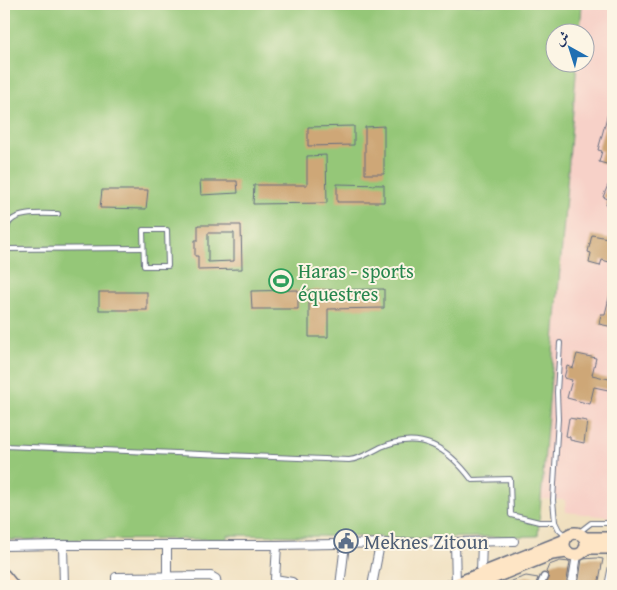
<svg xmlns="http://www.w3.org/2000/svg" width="617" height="590" font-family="'Gentium Book Plus',Amiri,serif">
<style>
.built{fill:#f7d1c8}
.green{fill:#95c778;stroke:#587b6b}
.building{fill:#cea777;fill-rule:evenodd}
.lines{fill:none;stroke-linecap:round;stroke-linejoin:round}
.service-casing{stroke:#666d80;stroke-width:6}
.pedestrian-casing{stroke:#666d80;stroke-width:9}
.minor-casing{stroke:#666d80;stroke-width:10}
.secondary-casing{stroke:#666d80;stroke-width:14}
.service{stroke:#fff;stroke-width:4}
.pedestrian{stroke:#fff;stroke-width:6}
.minor{stroke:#fff;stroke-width:8}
.secondary{stroke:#fee5c5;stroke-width:11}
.labels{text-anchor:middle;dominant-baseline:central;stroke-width:4;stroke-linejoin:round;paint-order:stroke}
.leisure-label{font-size:20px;fill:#27864d;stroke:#fcf5e5;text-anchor:start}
.service-label{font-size:20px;fill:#4e5e75;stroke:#fcf5e5;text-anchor:start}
</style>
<rect width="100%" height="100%" fill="#fcf5e5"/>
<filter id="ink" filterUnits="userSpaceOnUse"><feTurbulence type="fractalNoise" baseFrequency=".02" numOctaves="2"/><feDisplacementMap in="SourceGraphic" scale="10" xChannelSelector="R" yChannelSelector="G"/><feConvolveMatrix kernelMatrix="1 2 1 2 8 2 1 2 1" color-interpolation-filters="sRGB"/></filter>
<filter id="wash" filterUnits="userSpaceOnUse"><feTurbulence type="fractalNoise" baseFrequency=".0096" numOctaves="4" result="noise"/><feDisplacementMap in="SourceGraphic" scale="20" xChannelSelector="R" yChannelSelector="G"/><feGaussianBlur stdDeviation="1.12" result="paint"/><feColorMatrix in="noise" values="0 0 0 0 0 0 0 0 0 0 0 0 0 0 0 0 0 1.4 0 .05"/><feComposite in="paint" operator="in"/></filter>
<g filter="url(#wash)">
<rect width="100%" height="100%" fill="#f0e0c0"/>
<!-- built -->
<polygon class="built" points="582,4 613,4 613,514 610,517 566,512 565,500 541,499 577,63 584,62 584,32 580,32"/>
<!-- green -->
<polygon class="green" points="4,4 582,4 580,32 554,32 554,62 577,63 538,536 382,539 381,537 227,535 227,539 4,540"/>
<g id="blocks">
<!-- building -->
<g class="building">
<polygon points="608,113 613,115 613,152 610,165 599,162 602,151 598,150"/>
<polygon points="354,126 354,145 308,146 308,127"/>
<polygon points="384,126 384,174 365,174 365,127"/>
<polygon points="326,155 327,203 253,204 254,185 307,185 307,156"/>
<polygon points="200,181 237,181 238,193 201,195"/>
<polygon points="337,184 384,185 384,202 337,202"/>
<polygon points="608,185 612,187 613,185 613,207 606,205 608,199 603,197"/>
<polygon points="102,190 148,190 146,209 100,208"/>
<path d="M198,225H241L242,269L198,270V256H195V240H198ZM208,233H234V261L208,262Z"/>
<polygon points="592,235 613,239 613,263 602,260 600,266 589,263 591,253 588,252"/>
<polygon points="384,289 384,308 328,309 328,337 309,337 309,290"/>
<polygon points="298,290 298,309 252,309 251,291"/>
<polygon points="611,290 613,290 613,327 599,324 601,314 605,314"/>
<rect x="99" y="292" width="48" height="18"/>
<polygon points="577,354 596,358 592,375 613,380 613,391 594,387 590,404 567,398 572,380 564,378 567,366 573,368"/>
<polygon points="569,418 587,421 584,443 570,440 570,437 566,436"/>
<polygon points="597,558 603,559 598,586 578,586 582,559"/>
<polygon points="560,561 570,562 566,586 545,586 549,579 548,574 546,572 549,565"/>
<polygon points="526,576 538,578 535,586 503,584"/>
</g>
</g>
</g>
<g filter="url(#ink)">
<use href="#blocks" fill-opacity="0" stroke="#666d80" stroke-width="1"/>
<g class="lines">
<!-- service casing -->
<g class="service-casing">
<g id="service">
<polygon points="143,230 167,230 168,266 144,266"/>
<polyline points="4,249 143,248"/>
<path d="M7,249C7,241 6,232 8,225C13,211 46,214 58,214"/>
<polyline points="560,343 557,392 558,419 553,500 555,522 559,530 567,537"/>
<path d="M4,446L349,460C361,459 371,452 381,447C421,430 448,448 472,480L510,479L511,515L539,522H555"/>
<polyline points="578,533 591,523 613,523"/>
<polyline points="607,586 611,566 610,549"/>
</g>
</g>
<!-- pedestrian casing -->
<g class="pedestrian-casing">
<polyline id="pedestrian" points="540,586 544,577"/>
</g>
<!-- minor casing -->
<g class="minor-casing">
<g id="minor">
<polyline points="455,543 456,584"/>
<polyline points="63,545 64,586"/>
<polyline points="277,545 275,579 292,582 293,586"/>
<polyline points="4,546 63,545 277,545 514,541"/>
<polyline points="481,573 482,542"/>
<polyline points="167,576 167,545"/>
<polyline points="116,586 116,577 211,576 216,579 217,586"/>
<polyline points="340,586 345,544"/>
<polyline points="372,586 380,544"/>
<polyline points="572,586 577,555"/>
</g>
</g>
<!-- secondary casing -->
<g class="secondary-casing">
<g id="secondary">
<circle cx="575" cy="544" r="11"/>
<polyline points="585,538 613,538"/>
<polyline points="585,548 613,548"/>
<polyline points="4,575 13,586"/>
<polyline points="450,586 565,540"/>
<polyline points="473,586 552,554 567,552"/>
</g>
</g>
<!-- service -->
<use href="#service" class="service"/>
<!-- pedestrian -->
<use href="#pedestrian" class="pedestrian"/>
<!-- minor -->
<use href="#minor" class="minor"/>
<!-- secondary -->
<use href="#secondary" class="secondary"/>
</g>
</g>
<!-- icons -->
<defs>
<g id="stadium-ring" transform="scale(1.25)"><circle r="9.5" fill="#fcf5e5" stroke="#2e9e5b" stroke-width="1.5"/><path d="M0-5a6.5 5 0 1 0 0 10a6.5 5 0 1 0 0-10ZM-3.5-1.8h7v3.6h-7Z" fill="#2e9e5b"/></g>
<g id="civic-ring" transform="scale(1.25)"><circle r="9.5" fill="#fcf5e5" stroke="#5c6f8a" stroke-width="1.5"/><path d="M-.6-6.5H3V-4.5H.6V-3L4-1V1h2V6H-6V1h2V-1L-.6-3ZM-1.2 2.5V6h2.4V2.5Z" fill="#5c6f8a"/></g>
</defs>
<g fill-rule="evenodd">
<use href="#stadium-ring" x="281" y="281"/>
<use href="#civic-ring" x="346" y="541"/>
</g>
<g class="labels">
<!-- leisure labels -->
<g class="leisure-label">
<text x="298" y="270">Haras - sports<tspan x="298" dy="23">équestres</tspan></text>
</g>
<!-- service labels -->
<g class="service-label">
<text x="364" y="541">Meknes Zitoun</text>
</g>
</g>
<!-- margin -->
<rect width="617" height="590" fill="none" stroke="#fcf5e5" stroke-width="20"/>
<!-- north arrow -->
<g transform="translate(570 48) rotate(321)"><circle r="24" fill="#fcf5e5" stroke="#a2a6af"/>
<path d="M0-4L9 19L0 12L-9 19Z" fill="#1f6fb2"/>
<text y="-8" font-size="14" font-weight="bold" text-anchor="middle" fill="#1b2f5e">ش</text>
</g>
</svg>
